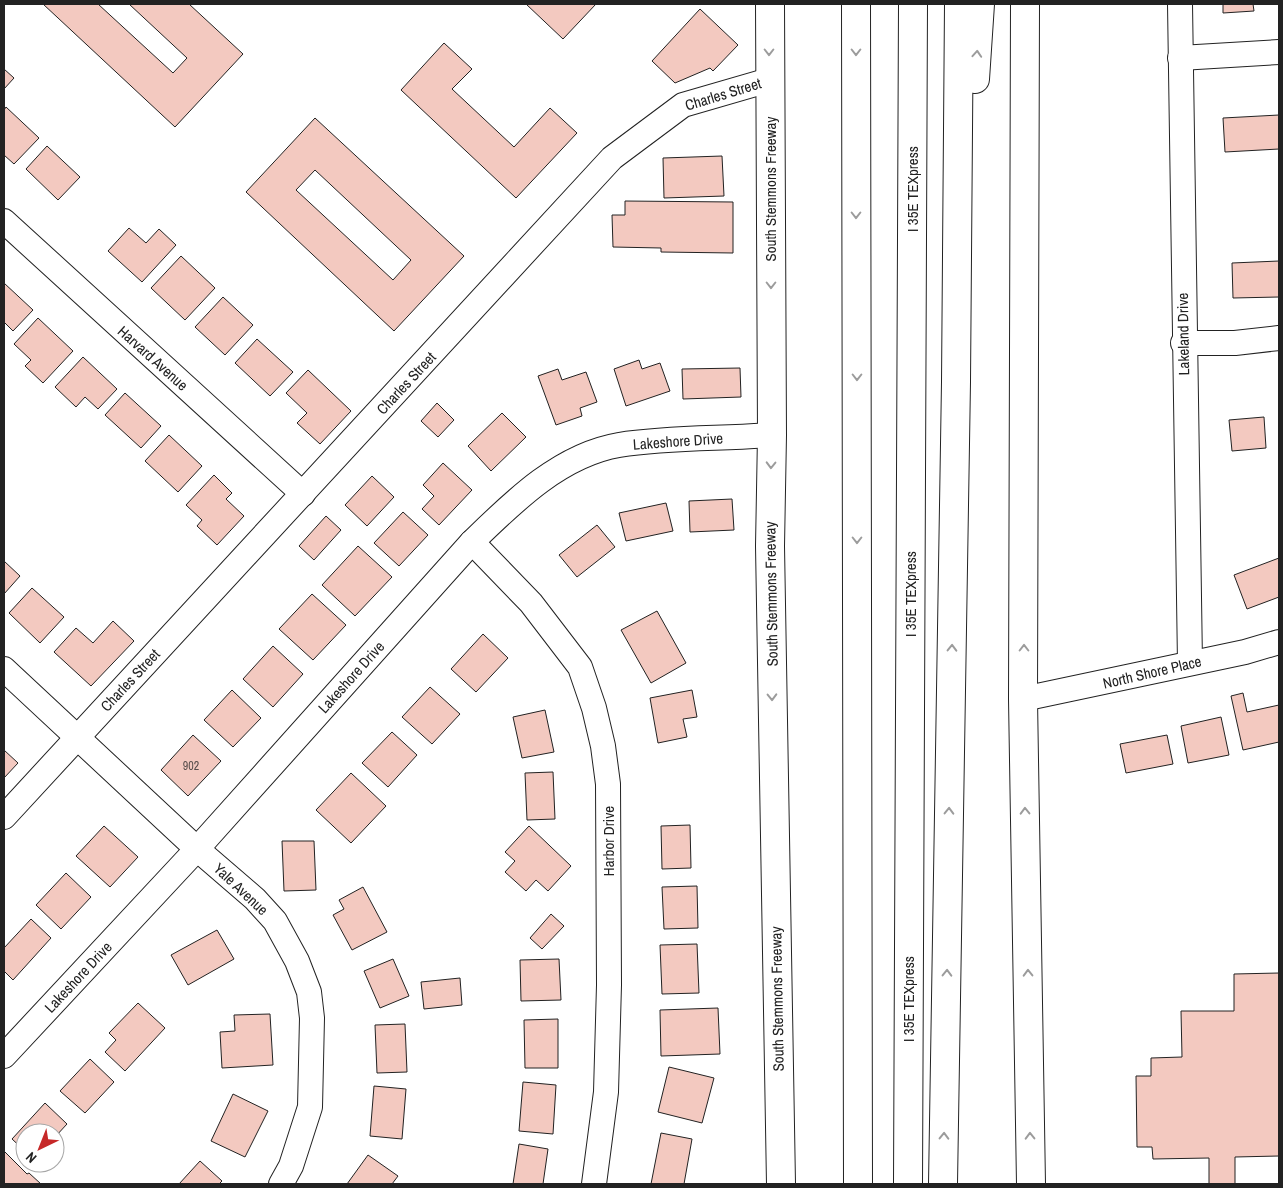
<svg xmlns="http://www.w3.org/2000/svg" width="1283" height="1188" font-family="'Archivo Narrow',sans-serif">
<style>
.building{fill:#f3c9c0;stroke:#222;fill-rule:evenodd}
.lines{fill:none;stroke-linecap:round;stroke-linejoin:round}
.minor-casing{stroke:#222;stroke-width:26}
.major-casing{stroke:#222;stroke-width:30}
.highway-casing{stroke:#222;stroke-width:30}
.minor{stroke:#fff;stroke-width:24}
.major{stroke:#fff;stroke-width:28}
.highway{stroke:#fff;stroke-width:28}
.oneway{stroke:#9c9c9c}
.labels{text-anchor:middle;dominant-baseline:central;stroke-width:4;stroke-linejoin:round;paint-order:stroke}
.number-label{font-size:12px;fill:#564c4a}
.street-label{font-size:15px;fill:#222;stroke:#fff}
</style>
<rect width="100%" height="100%" fill="#fff"/>
<!-- building -->
<g class="building">
<polygon points="43,4 98,4 173,73 187,58 129,4 189,4 243,54 175,127"/>
<polygon points="526,4 596,4 563,39"/>
<polygon points="1223,4 1253,4 1254,11 1223,13"/>
<polygon points="700,9 738,45 713,71 710,68 675,83 652,61"/>
<polygon points="444,43 472,69 452,89 514,147 550,108 577,133 516,198 401,90"/>
<polygon points="4,69 14,78 4,89"/>
<polygon points="6,107 39,138 14,164 4,155 4,110"/>
<polygon points="1279,115 1279,149 1225,152 1223,118"/>
<path d="M315,118L464,256L394,331L246,192ZM315,170L411,260L393,280L296,190Z"/>
<polygon points="47,146 80,177 58,200 26,169"/>
<polygon points="722,156 724,196 664,198 663,158"/>
<polygon points="625,201 733,202 733,253 661,252 661,248 613,247 612,215 625,215"/>
<polygon points="129,228 146,243 159,229 176,245 142,282 108,251"/>
<polygon points="181,256 215,288 185,320 151,288"/>
<polygon points="1279,261 1279,297 1233,298 1232,263"/>
<polygon points="4,283 33,310 13,331 4,322"/>
<polygon points="223,297 253,325 225,355 195,327"/>
<polygon points="38,318 73,351 43,383 25,366 31,360 14,344"/>
<polygon points="257,339 293,372 270,396 235,363"/>
<polygon points="83,357 117,389 98,409 85,397 76,407 55,387"/>
<polygon points="639,360 642,369 660,363 670,391 626,406 614,369"/>
<polygon points="740,368 741,397 683,399 682,369"/>
<polygon points="558,369 562,380 586,372 597,402 580,408 582,416 556,425 538,376"/>
<polygon points="308,370 351,411 320,444 297,423 307,413 286,393"/>
<polygon points="125,393 161,426 141,448 105,415"/>
<polygon points="437,403 454,420 438,437 421,421"/>
<polygon points="502,413 526,437 491,471 468,446"/>
<polygon points="1264,417 1266,448 1232,451 1229,420"/>
<polygon points="169,435 202,466 178,492 145,461"/>
<polygon points="443,463 472,490 439,525 422,509 434,496 423,485"/>
<polygon points="214,475 232,493 226,499 244,516 217,545 197,526 202,520 186,505"/>
<polygon points="372,476 394,497 367,526 345,505"/>
<polygon points="732,499 734,530 690,532 689,501"/>
<polygon points="666,503 673,531 626,541 619,513"/>
<polygon points="403,512 428,535 399,566 374,543"/>
<polygon points="326,516 341,530 314,560 299,546"/>
<polygon points="597,525 615,547 577,577 559,555"/>
<polygon points="358,546 392,577 355,616 322,585"/>
<polygon points="1279,558 1279,597 1247,609 1234,575"/>
<polygon points="4,561 20,576 4,594"/>
<polygon points="32,588 64,617 40,643 9,613"/>
<polygon points="312,594 346,625 313,660 279,629"/>
<polygon points="657,611 686,663 651,683 621,630"/>
<polygon points="113,621 134,641 91,686 54,652 76,628 93,643"/>
<polygon points="483,634 508,658 476,692 451,669"/>
<polygon points="273,646 303,674 273,707 243,679"/>
<polygon points="430,687 460,714 432,744 402,717"/>
<polygon points="232,690 261,718 233,747 204,720"/>
<polygon points="692,690 697,717 683,719 687,737 658,743 650,698"/>
<polygon points="1243,693 1247,712 1279,705 1279,742 1243,750 1231,696"/>
<polygon points="545,710 554,752 522,758 513,717"/>
<polygon points="1221,717 1229,755 1188,763 1181,726"/>
<polygon points="392,732 417,755 388,787 362,763"/>
<polygon points="193,735 221,761 188,796 161,770"/>
<polygon points="1167,735 1173,764 1126,773 1120,744"/>
<polygon points="4,750 18,763 4,778"/>
<polygon points="553,772 555,819 527,820 525,773"/>
<polygon points="351,773 386,806 351,843 316,810"/>
<polygon points="690,825 691,868 662,869 661,826"/>
<polygon points="104,826 138,857 110,887 76,856"/>
<polygon points="529,826 571,866 548,891 536,880 526,891 505,872 515,861 505,852"/>
<polygon points="282,841 314,841 316,890 284,891"/>
<polygon points="66,873 91,897 61,929 36,905"/>
<polygon points="697,886 698,928 664,929 662,887"/>
<polygon points="363,887 387,932 352,950 333,915 344,909 339,900"/>
<polygon points="551,914 564,926 542,949 530,938"/>
<polygon points="31,919 51,938 13,980 4,971 4,948"/>
<polygon points="217,930 234,959 188,985 171,955"/>
<polygon points="697,944 699,993 662,994 660,945"/>
<polygon points="393,959 409,996 380,1008 364,971"/>
<polygon points="559,959 561,1000 521,1001 520,960"/>
<polygon points="1279,973 1279,1156 1235,1157 1235,1184 1209,1184 1209,1158 1153,1159 1152,1147 1137,1147 1136,1076 1151,1076 1151,1058 1182,1057 1181,1011 1234,1011 1234,974"/>
<polygon points="460,978 462,1005 424,1009 421,982"/>
<polygon points="138,1003 165,1028 125,1071 105,1052 116,1040 109,1033"/>
<polygon points="718,1008 720,1054 661,1056 660,1010"/>
<polygon points="270,1014 273,1065 222,1068 220,1032 235,1031 234,1015"/>
<polygon points="558,1019 558,1068 525,1068 524,1020"/>
<polygon points="405,1024 407,1072 377,1073 375,1025"/>
<polygon points="90,1059 114,1082 85,1113 60,1091"/>
<polygon points="669,1067 714,1078 702,1123 658,1112"/>
<polygon points="523,1082 556,1085 553,1134 519,1131"/>
<polygon points="374,1086 406,1089 402,1139 370,1136"/>
<polygon points="233,1094 268,1111 245,1157 211,1141"/>
<polygon points="45,1103 67,1124 55,1137 55,1133 25,1133 25,1151 12,1139"/>
<polygon points="661,1133 692,1139 684,1184 651,1184"/>
<polygon points="519,1144 548,1149 543,1184 513,1184"/>
<polygon points="4,1151 27,1174 29,1173 41,1184 4,1184"/>
<polygon points="368,1155 398,1176 392,1184 347,1184"/>
<polygon points="200,1161 222,1181 219,1184 179,1184"/>
</g>
<g class="lines">
<!-- minor casing -->
<g class="minor-casing">
<g id="minor">
<polyline points="1180,4 1190,663"/>
<polyline points="1180,58 1279,52"/>
<polyline points="4,221 303,494"/>
<polyline points="1183,343 1235,343 1279,338"/>
<polyline points="472,542 531,603 580,667 594,708 603,746 608,784 609,985 606,1092 594,1184"/>
<polyline points="4,669 197,849 255,899 275,921 297,961 309,992 312,1018 310,1107 291,1166 281,1184"/>
<polyline points="1023,699 1245,652 1279,642"/>
<polyline points="4,817 612,158 683,105 769,80"/>
<path d="M4,1056L197,849L472,542C513,502 560,455 619,445C670,437 721,439 772,435"/>
</g>
</g>
<!-- major casing -->
<g class="major-casing">
<g id="major">
<polyline points="770,4 772,435 770,546 781,1184"/>
<polyline points="1025,4 1023,699 1031,1184"/>
</g>
</g>
<!-- highway casing -->
<g class="highway-casing">
<g id="highway">
<polyline points="856,4 858,1184"/>
<polyline points="975,79 980,4"/>
<polyline points="908,1184 913,4"/>
<polyline points="943,1184 956,382 959,4"/>
</g>
</g>
<!-- minor -->
<use href="#minor" class="minor"/>
<!-- major -->
<use href="#major" class="major"/>
<!-- highway -->
<use href="#highway" class="highway"/>
</g>
<!-- one-way arrows -->
<defs><path id="oneway-chevron" d="M-2-3.5L2.5 0L-2 3.5" fill="none" stroke-width="1.6" stroke-linecap="round" stroke-linejoin="round" transform="scale(1.25)"/></defs>
<g class="oneway">
<use href="#oneway-chevron" transform="translate(769 52) rotate(90)"/>
<use href="#oneway-chevron" transform="translate(856 52) rotate(90)"/>
<use href="#oneway-chevron" transform="translate(977 54) rotate(-86)"/>
<use href="#oneway-chevron" transform="translate(856 215) rotate(90)"/>
<use href="#oneway-chevron" transform="translate(771 285) rotate(90)"/>
<use href="#oneway-chevron" transform="translate(857 377) rotate(90)"/>
<use href="#oneway-chevron" transform="translate(771 465) rotate(91)"/>
<use href="#oneway-chevron" transform="translate(857 540) rotate(90)"/>
<use href="#oneway-chevron" transform="translate(952 648) rotate(-89)"/>
<use href="#oneway-chevron" transform="translate(1024 648) rotate(-90)"/>
<use href="#oneway-chevron" transform="translate(772 697) rotate(89)"/>
<use href="#oneway-chevron" transform="translate(949 811) rotate(-89)"/>
<use href="#oneway-chevron" transform="translate(1025 811) rotate(-91)"/>
<use href="#oneway-chevron" transform="translate(947 973) rotate(-89)"/>
<use href="#oneway-chevron" transform="translate(1028 973) rotate(-91)"/>
<use href="#oneway-chevron" transform="translate(944 1136) rotate(-89)"/>
<use href="#oneway-chevron" transform="translate(1030 1136) rotate(-91)"/>
</g>
<g class="labels">
<!-- number labels -->
<g class="number-label">
<text x="191" y="766">902</text>
</g>
<!-- street labels -->
<g class="street-label">
<text transform="translate(723 94) rotate(-17)">Charles Street</text>
<text transform="translate(770 189) rotate(-90)">South Stemmons Freeway</text>
<text transform="translate(912 189) rotate(-90)">I 35E TEXpress</text>
<text transform="translate(1183 334) rotate(-91)">Lakeland Drive</text>
<text transform="translate(153 358) rotate(42)">Harvard Avenue</text>
<text transform="translate(406 383) rotate(-47)">Charles Street</text>
<text transform="translate(678 441) rotate(-4)">Lakeshore Drive</text>
<text transform="translate(771 594) rotate(-91)">South Stemmons Freeway</text>
<text transform="translate(910 594) rotate(-90)">I 35E TEXpress</text>
<text transform="translate(1152 672) rotate(-13)">North Shore Place</text>
<text transform="translate(351 677) rotate(-48)">Lakeshore Drive</text>
<text transform="translate(130 680) rotate(-47)">Charles Street</text>
<text transform="translate(608 841) rotate(-90)">Harbor Drive</text>
<text transform="translate(241 889) rotate(43)">Yale Avenue</text>
<text transform="translate(78 977) rotate(-47)">Lakeshore Drive</text>
<text transform="translate(777 999) rotate(-91)">South Stemmons Freeway</text>
<text transform="translate(908 999) rotate(-90)">I 35E TEXpress</text>
</g>
</g>
<!-- border -->
<rect width="1283" height="1188" fill="none" stroke="#222222" stroke-width="10"/>
<!-- north arrow -->
<g transform="translate(40 1148) rotate(223)"><circle r="24" fill="#ffffff" stroke="#a7a7a7"/>
<path d="M0-4L9 19L0 12L-9 19Z" fill="#c62828"/>
<text y="-8" font-size="14" font-weight="bold" text-anchor="middle" fill="#222222">N</text>
</g>
</svg>
